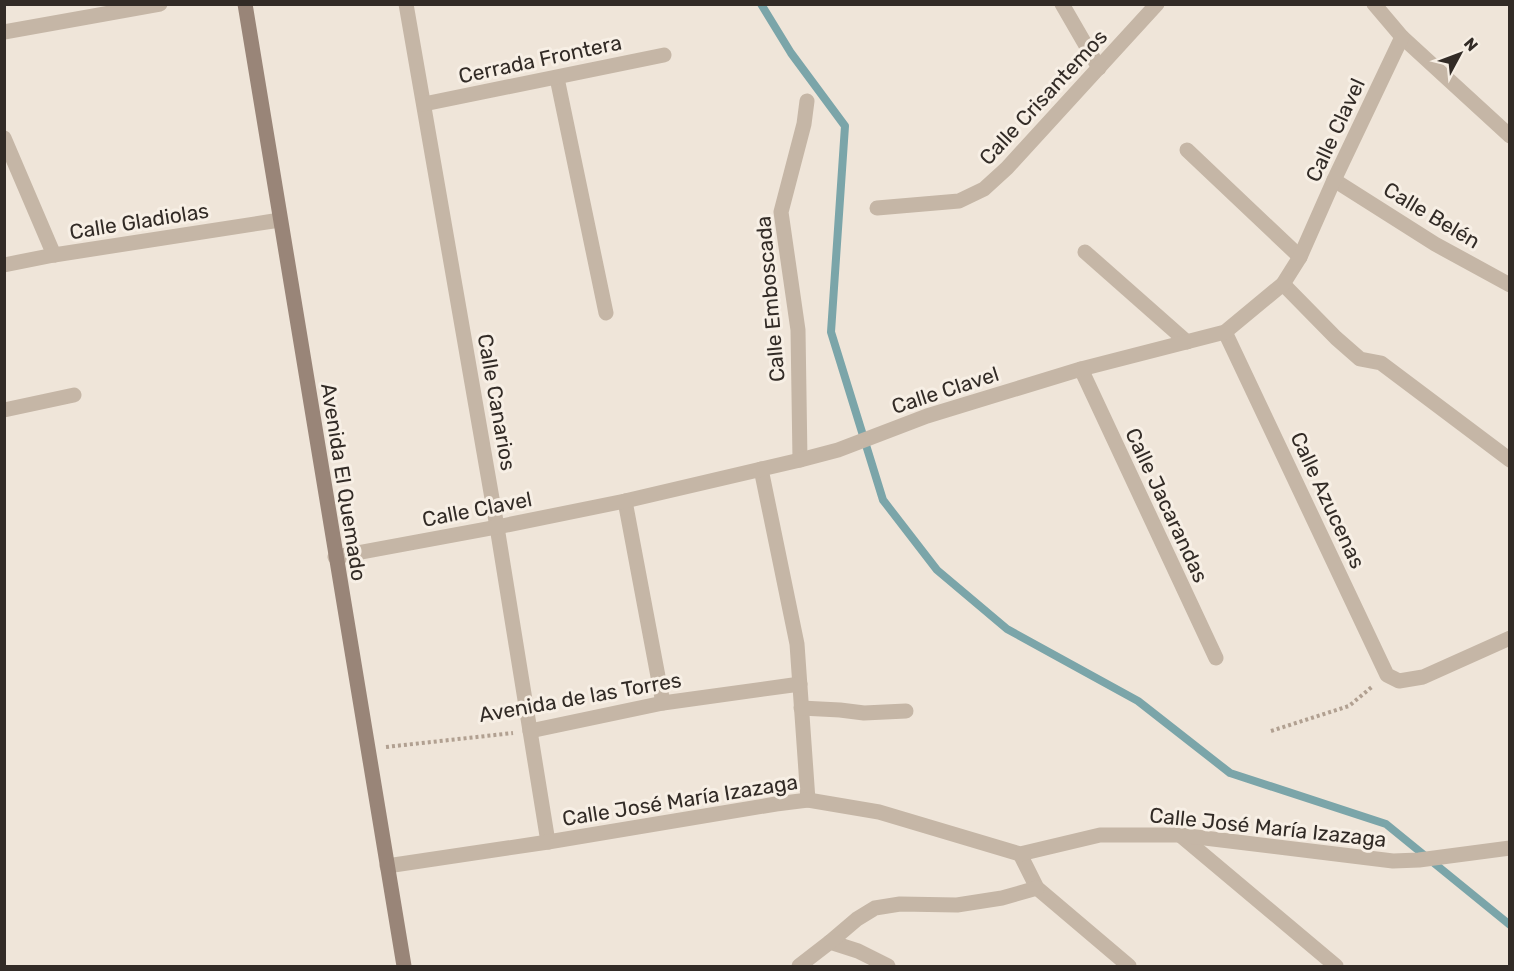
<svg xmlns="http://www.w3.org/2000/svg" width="1514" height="971" font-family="Rubik,sans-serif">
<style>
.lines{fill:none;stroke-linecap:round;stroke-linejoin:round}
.stream{stroke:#7ba5a9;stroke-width:8}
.path{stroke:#b1a091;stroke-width:4;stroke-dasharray:3 3;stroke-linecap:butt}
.minor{stroke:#c5b6a6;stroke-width:15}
.tertiary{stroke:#c5b6a6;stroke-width:15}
.secondary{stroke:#998578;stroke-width:15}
.labels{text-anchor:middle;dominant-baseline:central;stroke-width:6;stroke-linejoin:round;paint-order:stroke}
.street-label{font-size:21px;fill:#322b26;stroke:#f7efe5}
</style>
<rect width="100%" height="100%" fill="#efe5d9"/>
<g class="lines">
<!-- stream -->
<polyline class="stream" points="761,4 791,53 845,126 831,332 883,500 937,570 1007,629 1138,701 1230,773 1386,824 1510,925"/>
<!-- path -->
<g class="path">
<polyline points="1271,731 1349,706 1373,686"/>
<polyline points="386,747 513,733"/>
</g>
<!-- minor -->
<g class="minor">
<polyline points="406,4 497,527 548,842"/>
<polyline points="1062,4 1099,68"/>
<polyline points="1374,4 1402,37 1510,136"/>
<polyline points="4,32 160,4"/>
<polyline points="557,78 606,313"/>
<polyline points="424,104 664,55"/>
<polyline points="4,138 54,255"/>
<polyline points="1187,150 1300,257"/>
<polyline points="1334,180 1435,244 1510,285"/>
<polyline points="877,208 959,201 984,189 1007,168 1157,4"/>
<polyline points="1085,252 1187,342"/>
<polyline points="4,265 54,255 280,220"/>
<polyline points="1283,284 1336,338 1360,359 1381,363 1510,460"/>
<polyline points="1225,332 1387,675 1399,681 1423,677 1510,638"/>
<polyline points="1081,369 1216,658"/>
<polyline points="4,410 74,395"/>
<polyline points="800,460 798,330 781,212 804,124 807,101"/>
<polyline points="761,469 797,644 808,800"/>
<polyline points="625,501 663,703"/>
<polyline points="335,557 497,527 625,501 800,460 838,450 927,416 1081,369 1225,332 1283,284 1300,257 1334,180 1402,37"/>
<polyline points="801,708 840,710 864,713 906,711"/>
<polyline points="530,731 663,703 800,684"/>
<polyline points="1180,835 1336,966"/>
<polyline points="1020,854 1037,888 1129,966"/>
<polyline points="830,942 858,951 888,966"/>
<polyline points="799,966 830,942 857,919 875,908 900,904 957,905 1002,898 1037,888"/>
</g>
<!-- tertiary -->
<polyline class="tertiary" points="387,866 548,842 776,804 808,800 879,812 1020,854 1100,835 1180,835 1393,861 1419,860 1510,848"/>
<!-- secondary -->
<polyline class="secondary" points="245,4 404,966"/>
</g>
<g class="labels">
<!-- street labels -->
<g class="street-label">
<text transform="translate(540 59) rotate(-12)">Cerrada Frontera</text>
<text transform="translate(1043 97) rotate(-47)">Calle Crisantemos</text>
<text transform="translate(1335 130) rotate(-65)">Calle Clavel</text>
<text transform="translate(1432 215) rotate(31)">Calle Belén</text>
<text transform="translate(139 221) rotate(-9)">Calle Gladiolas</text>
<text transform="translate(770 299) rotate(-95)">Calle Emboscada</text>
<text transform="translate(945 390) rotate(-18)">Calle Clavel</text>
<text transform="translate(497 402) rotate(80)">Calle Canarios</text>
<text transform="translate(344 482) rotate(81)">Avenida El Quemado</text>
<text transform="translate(1328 500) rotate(65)">Calle Azucenas</text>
<text transform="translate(1167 505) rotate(65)">Calle Jacarandas</text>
<text transform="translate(477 509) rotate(-11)">Calle Clavel</text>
<text transform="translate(580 697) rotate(-10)">Avenida de las Torres</text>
<text transform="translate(680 800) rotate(-9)">Calle José María Izazaga</text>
<text transform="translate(1268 827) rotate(6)">Calle José María Izazaga</text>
</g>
</g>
<!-- border -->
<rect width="1514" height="971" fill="none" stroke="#322b26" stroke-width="12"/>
<!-- north arrow -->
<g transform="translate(1460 54) rotate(49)" stroke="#f7efe5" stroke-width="4.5" paint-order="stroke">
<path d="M0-4.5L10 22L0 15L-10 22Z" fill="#322b26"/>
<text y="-9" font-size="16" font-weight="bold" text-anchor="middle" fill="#322b26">N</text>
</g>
</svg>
